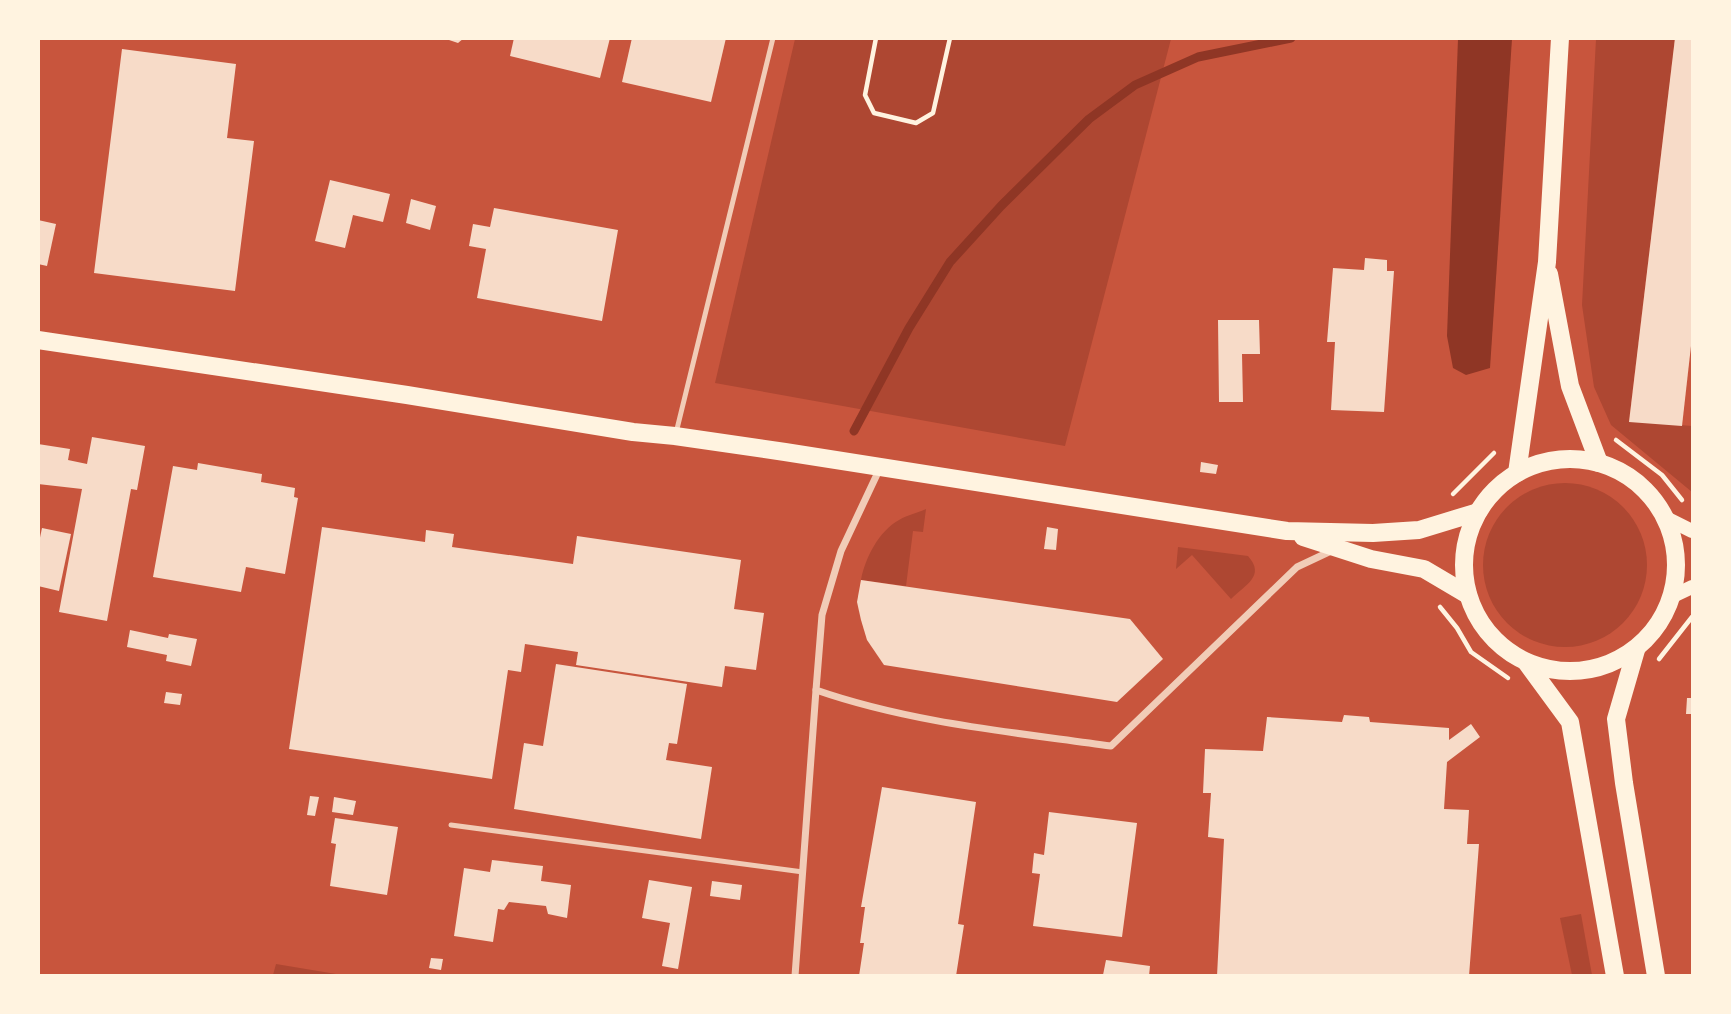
<svg xmlns="http://www.w3.org/2000/svg" width="1731" height="1014" font-family="Raleway,sans-serif">
<style>
.green{fill:#ae4732}
.water{fill:#8f3625}
.lines{fill:none;stroke-linecap:round;stroke-linejoin:round}
.stream{stroke:#8f3625;stroke-width:9}
.building{fill:#f7dbc8}
.path{stroke:#fff3e0;stroke-width:4.5}
.service{stroke:#f1ccb7;stroke-width:5}
.minor{stroke:#f1ccb7;stroke-width:7}
.secondary{stroke:#fff3e0;stroke-width:14}
.primary{stroke:#fff3e0;stroke-width:18}
</style>
<rect width="100%" height="100%" fill="#c8553d"/>
<!-- green -->
<g class="green">
<polygon points="795,39 1171,39 1065,446 715,383"/>
<polygon points="1596,39 1675,39 1629,421 1692,426 1692,492 1611,425 1594,387 1582,305"/>
<circle cx="1565" cy="565" r="82"/>
<path d="M926,509L923,532L913,531L906,586L861,580C865,558 879,531 899,520C907,515 917,513 926,509Z"/>
<path d="M1178,547L1248,556C1266,576 1245,585 1231,599L1192,555L1176,569Z"/>
<polygon points="1581,914 1592,975 1572,975 1560,918"/>
<polygon points="276,964 342,975 273,975"/>
</g>
<!-- water -->
<polygon class="water" points="1458,39 1512,39 1490,368 1466,375 1453,368 1447,336"/>
<g class="lines">
<!-- stream -->
<polyline class="stream" points="854,431 909,328 950,262 1001,206 1089,119 1135,85 1198,57 1291,38"/>
</g>
<!-- building -->
<g class="building">
<polygon points="443,38 464,38 458,43"/>
<polygon points="514,38 610,38 600,78 510,56"/>
<polygon points="632,38 726,38 711,102 622,82"/>
<polygon points="1675,38 1692,38 1692,337 1682,426 1629,422"/>
<polygon points="122,49 236,64 227,138 254,141 235,291 94,273"/>
<polygon points="330,180 390,194 383,222 353,215 345,248 315,241"/>
<polygon points="411,199 436,206 430,230 406,223"/>
<polygon points="494,208 618,230 602,321 477,298 486,249 469,246 473,224 490,227"/>
<polygon points="38,220 56,224 47,266 38,264"/>
<polygon points="1365,258 1387,260 1387,271 1394,271 1384,412 1331,410 1335,342 1327,342 1333,268 1364,270"/>
<polygon points="1218,320 1259,320 1260,354 1242,354 1243,402 1219,402"/>
<polygon points="92,437 145,446 137,490 131,489 107,621 59,612 82,489 38,484 38,444 70,449 68,460 87,464"/>
<polygon points="1201,462 1218,465 1216,474 1200,472"/>
<polygon points="198,463 262,474 261,482 295,488 294,497 298,498 285,574 246,567 241,592 153,577 173,466 197,470"/>
<polygon points="322,527 425,542 426,530 454,534 452,547 573,564 577,536 741,560 734,609 764,613 756,670 725,666 722,687 576,665 578,652 525,644 521,672 508,670 492,779 289,749"/>
<polygon points="1047,527 1058,529 1056,550 1044,549"/>
<polygon points="42,528 71,534 59,591 38,586 38,547"/>
<polygon points="861,580 1130,619 1163,659 1117,702 884,665 867,640 861,620 857,602"/>
<polygon points="130,630 168,638 169,634 197,639 191,666 166,661 167,655 127,647"/>
<polygon points="556,664 687,684 677,744 669,743 666,760 712,767 701,839 514,809 524,743 543,746"/>
<polygon points="166,692 182,694 180,705 164,703"/>
<polygon points="1687,698 1691,698 1691,714 1686,714"/>
<polygon points="1344,715 1369,717 1370,722 1449,728 1449,740 1471,724 1480,737 1447,762 1444,809 1469,810 1467,844 1479,844 1469,976 1217,976 1224,839 1208,837 1211,793 1203,793 1205,749 1263,751 1267,717 1342,722"/>
<polygon points="882,787 976,802 958,924 964,925 956,976 859,976 864,943 860,943 865,907 861,907"/>
<polygon points="310,796 319,797 315,816 307,815"/>
<polygon points="334,797 356,801 353,815 332,812"/>
<polygon points="1049,812 1137,823 1122,937 1033,926 1040,874 1032,873 1034,853 1044,855"/>
<polygon points="335,818 398,827 387,895 330,886 336,844 331,843"/>
<polygon points="492,860 543,866 541,881 571,885 567,918 548,914 546,906 509,902 504,910 498,909 493,942 454,936 464,868 490,872"/>
<polygon points="649,880 692,887 678,969 662,966 670,923 642,918"/>
<polygon points="712,881 742,885 740,900 710,896"/>
<polygon points="431,958 443,959 441,970 429,968"/>
<polygon points="1106,960 1150,966 1149,976 1103,975"/>
</g>
<g class="lines">
<!-- path -->
<g class="path">
<polyline points="876,38 865,95 874,113 916,123 933,113 950,38"/>
<polyline points="1616,440 1662,475 1682,500"/>
<polyline points="1453,494 1494,453"/>
<polyline points="1440,607 1457,628 1471,652 1508,678"/>
<polyline points="1659,659 1692,617"/>
</g>
<!-- service -->
<g class="service">
<polyline points="676,433 773,38"/>
<polyline points="451,825 803,872"/>
</g>
<!-- minor -->
<g class="minor">
<path d="M880,468L841,551L822,615L816,690C911,723 1012,732 1111,746L1297,567L1331,551"/>
<polyline points="795,976 816,690"/>
</g>
<!-- secondary -->
<g class="secondary">
<polyline points="1666,518 1692,531"/>
<polyline points="1673,596 1692,587"/>
</g>
<!-- primary -->
<g class="primary">
<polyline points="1549,274 1570,386 1599,463"/>
<polyline points="38,340 407,395 633,432 675,436 785,452 1287,531 1373,533 1419,530 1478,512"/>
<circle cx="1570" cy="565" r="106"/>
<polyline points="1517,473 1547,262 1560,38"/>
<polyline points="1303,537 1371,559 1424,569 1468,595"/>
<polyline points="1636,650 1616,719 1624,783 1656,976"/>
<polyline points="1526,662 1570,722 1615,976"/>
</g>
</g>
<!-- border -->
<rect width="1731" height="1014" fill="none" stroke="#fff3e0" stroke-width="80"/>
</svg>
